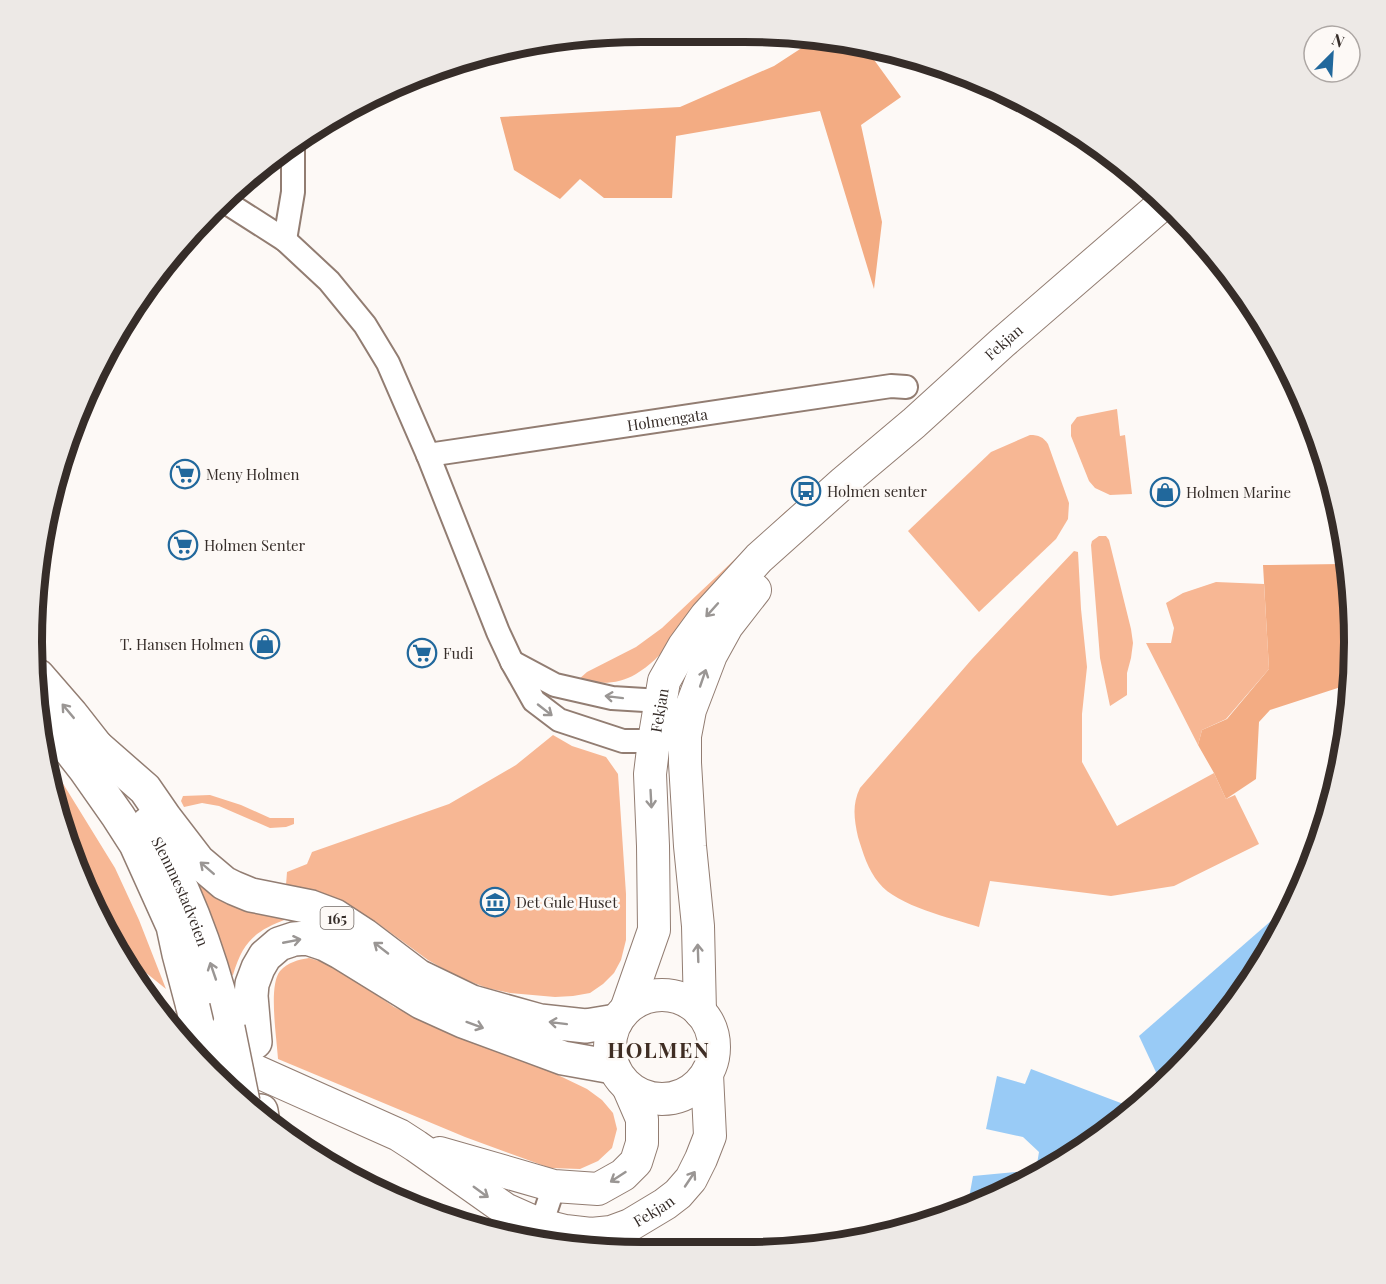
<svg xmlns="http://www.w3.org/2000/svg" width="1386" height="1284" font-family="'Playfair Display',serif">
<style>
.green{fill:#f7b794}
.forest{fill:#f3ac83}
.water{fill:#99cbf6}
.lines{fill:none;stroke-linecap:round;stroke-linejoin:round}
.minor-casing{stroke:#927d72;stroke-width:26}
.secondary-casing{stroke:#927d72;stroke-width:34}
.primary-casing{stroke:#927d72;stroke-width:36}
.minor{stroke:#fff;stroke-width:22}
.secondary{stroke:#fff;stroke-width:32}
.primary{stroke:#fff;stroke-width:33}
.primary-bridge-casing{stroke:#927d72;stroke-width:36;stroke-linecap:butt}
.primary-bridge{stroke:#fff;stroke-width:33}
.oneway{stroke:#9a9694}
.labels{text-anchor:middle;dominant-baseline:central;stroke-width:5;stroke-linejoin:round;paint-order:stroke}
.shield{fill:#fdf9f6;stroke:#726a66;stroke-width:1.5}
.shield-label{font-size:14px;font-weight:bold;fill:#362d29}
.street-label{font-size:15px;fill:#362d29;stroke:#fdf9f6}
.poi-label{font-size:15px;fill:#362d29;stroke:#fdf9f6;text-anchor:start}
.district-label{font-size:21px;font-weight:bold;letter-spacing:1.5px;fill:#3f2d23;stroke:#fdf9f6}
.rim{fill:none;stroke:#362d29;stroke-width:8}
</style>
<rect width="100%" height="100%" fill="#fdf9f6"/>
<!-- green -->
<g class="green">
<polygon points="1117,409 1120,436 1125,435 1132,494 1110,495 1095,488 1089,481 1071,436 1071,425 1077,417"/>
<path d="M1030,435C1039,435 1043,437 1048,444L1069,503L1068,519L1056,539L979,612L908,531L991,452Z"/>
<path d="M795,505C763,539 731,572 700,607C680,629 663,658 636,674C618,685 599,684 578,680L587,672L636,647L662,628L786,511Z"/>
<polygon points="1099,536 1106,536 1109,540 1131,629 1133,643 1131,658 1127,673 1127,695 1110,706 1100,658 1091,545 1092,541"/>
<path d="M1074,551L1078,552L1081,609L1087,667L1082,714V762L1117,826L1214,773L1226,799L1235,795L1259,844L1174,886L1111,896L990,881L979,927C951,918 897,906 879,883C868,870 863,853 858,837C854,819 852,804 860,788L972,659Z"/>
<polygon points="1216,582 1264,584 1269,669 1226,719 1202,730 1198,745 1146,643 1171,643 1174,628 1166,603 1183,593"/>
<polygon points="553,735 572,746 606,757 618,774 626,894 626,940 621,960 614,973 603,984 590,993 573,996 555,997 510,993 487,988 456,976 428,960 376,922 334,898 286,885 287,872 307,864 312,852 449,804 516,765"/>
<polygon points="43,757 62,782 115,868 139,920 166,989 145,972 114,930 98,902 77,873"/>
<polygon points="210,795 241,805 270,818 294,818 294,824 286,827 270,828 219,806 202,803 184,807 181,801 183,796"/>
<path d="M193,878L287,919C255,931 243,941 233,975L231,976Z"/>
<path d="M309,958L333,965L394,1007L454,1035L535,1064L587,1089L602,1100L613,1113L617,1129L612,1148L598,1161L580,1169L550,1168L465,1137L278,1059C277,1039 268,986 280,971C288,962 298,960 309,958Z"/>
</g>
<!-- forest -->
<g class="forest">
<polygon points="817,38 864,46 901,97 861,125 882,222 874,289 820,111 676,136 672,198 604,198 580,179 560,199 514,170 500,117 680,107 774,66"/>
<polygon points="1341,564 1350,601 1354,642 1350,684 1270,710 1259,722 1256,779 1226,799 1214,773 1198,745 1202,730 1227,719 1269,669 1263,565"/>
</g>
<!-- water -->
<g class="water">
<polygon points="1296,899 1251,981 1175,1074 1162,1085 1139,1036"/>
<polygon points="1031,1069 1134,1108 1083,1150 977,1206 967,1209 973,1176 1036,1170 1039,1152 1023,1137 986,1129 997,1076 1025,1084"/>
</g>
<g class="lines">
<!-- minor casing -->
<g class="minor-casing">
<g id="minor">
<polyline points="224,201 285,240 329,281 365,325 388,363 428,455 498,632 512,662 534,701 559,720 623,741 654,741 667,738"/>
<polyline points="285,240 293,192 293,144"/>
<path id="s1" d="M428,455L891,386L906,387"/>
<polyline points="512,662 555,685 612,698 661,701 672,708"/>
<polyline points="537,1241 541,1225 554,1186"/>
</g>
</g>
<!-- secondary casing -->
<g class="secondary-casing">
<g id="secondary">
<circle cx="662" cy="1047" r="52"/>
<path id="s2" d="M627,1007L654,930L653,846L650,774L654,741L664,681L684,646L706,616L759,558L844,482L914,423L1002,343L1165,202"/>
<polyline points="700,1012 698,926 690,846 685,763 685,736 690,710 711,655 727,626 755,590"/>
<path id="s3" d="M178,1031L191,1040L220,1055L399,1135L416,1146L505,1209L541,1225L565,1231L591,1234L611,1232L630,1225L665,1204L678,1194L691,1179L701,1159L710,1136L707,1074"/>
<polyline points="440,1153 554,1186 598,1189 623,1175 636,1162 642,1143 642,1119 629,1089"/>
</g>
</g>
<!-- primary casing -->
<g class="primary-casing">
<g id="primary">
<polyline points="38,676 71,714 111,765"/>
<polyline points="49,723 85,769 118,816 136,844 173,926 179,954 193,1007"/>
<polyline points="97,747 145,789 165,818 198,861 224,883 234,888 251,895 311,907 335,916 364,935 418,976 472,1002 540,1021 586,1026 616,1021"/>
<path id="s4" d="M148,824C186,887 211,957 228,1028"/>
<polyline points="255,1042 251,996 252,984 258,968 265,956 279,944 294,939 307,938 325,944 340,952 421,1002 463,1021 563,1058 613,1067"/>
<polyline points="261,1111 262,1117"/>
</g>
</g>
<!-- minor -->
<use href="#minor" class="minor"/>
<!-- secondary -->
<use href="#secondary" class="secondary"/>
<!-- primary -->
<use href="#primary" class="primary"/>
<!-- primary-bridge casing -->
<g class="primary-bridge-casing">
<g id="primary-bridge">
<polyline points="193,1007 206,1063"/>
<polyline points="228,1028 243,1102"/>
</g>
</g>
<!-- primary-bridge -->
<use href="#primary-bridge" class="primary-bridge"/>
</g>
<!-- one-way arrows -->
<defs><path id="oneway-shaft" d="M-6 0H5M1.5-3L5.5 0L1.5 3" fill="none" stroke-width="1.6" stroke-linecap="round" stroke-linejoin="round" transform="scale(1.5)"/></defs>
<g class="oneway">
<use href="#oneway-shaft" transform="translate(712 610) rotate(132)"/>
<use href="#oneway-shaft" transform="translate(703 678) rotate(-71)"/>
<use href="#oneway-shaft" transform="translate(614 697) rotate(-173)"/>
<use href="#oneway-shaft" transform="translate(545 710) rotate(38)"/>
<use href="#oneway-shaft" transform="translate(68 711) rotate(-130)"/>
<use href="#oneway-shaft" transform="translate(651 799) rotate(87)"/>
<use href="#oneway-shaft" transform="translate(207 868) rotate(-139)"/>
<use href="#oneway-shaft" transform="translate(292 941) rotate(-11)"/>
<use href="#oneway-shaft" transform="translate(381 948) rotate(-142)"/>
<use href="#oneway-shaft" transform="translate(698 953) rotate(-92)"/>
<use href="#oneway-shaft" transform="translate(213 971) rotate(-109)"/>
<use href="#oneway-shaft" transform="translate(558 1023) rotate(-173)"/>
<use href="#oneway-shaft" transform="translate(475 1025) rotate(20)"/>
<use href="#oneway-shaft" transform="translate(618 1177) rotate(147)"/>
<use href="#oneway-shaft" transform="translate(690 1179) rotate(-56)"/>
<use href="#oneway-shaft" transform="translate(481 1192) rotate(36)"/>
</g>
<!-- icons -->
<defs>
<g id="supermarket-ring" transform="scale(1.5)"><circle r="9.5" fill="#fdf9f6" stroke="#21689c" stroke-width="1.5"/><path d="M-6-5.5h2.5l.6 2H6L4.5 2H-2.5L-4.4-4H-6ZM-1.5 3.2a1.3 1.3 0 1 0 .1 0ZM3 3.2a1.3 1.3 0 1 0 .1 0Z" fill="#21689c"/></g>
<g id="bus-ring" transform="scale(1.5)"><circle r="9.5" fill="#fdf9f6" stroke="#21689c" stroke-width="1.5"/><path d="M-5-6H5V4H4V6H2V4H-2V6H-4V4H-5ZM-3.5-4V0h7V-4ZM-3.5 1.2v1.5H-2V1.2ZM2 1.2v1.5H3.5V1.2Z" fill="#21689c"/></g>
<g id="shop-ring" transform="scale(1.5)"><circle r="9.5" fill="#fdf9f6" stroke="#21689c" stroke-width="1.5"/><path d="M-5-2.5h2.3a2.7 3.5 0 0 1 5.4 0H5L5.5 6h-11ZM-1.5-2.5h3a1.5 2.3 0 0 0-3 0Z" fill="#21689c"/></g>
<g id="museum-ring" transform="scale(1.5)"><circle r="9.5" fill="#fdf9f6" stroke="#21689c" stroke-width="1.5"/><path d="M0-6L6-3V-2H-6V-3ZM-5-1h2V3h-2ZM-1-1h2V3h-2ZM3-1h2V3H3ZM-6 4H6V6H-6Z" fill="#21689c"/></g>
</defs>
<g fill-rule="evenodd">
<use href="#supermarket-ring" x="185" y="474"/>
<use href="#bus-ring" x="806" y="491"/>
<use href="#shop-ring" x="1165" y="492"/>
<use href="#supermarket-ring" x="183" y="545"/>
<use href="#shop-ring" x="265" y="644"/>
<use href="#supermarket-ring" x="422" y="653"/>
<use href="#museum-ring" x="495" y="902"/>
</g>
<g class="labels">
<!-- shield labels -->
<rect class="shield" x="320.5" y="907" width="33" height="22" rx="4.5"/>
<g class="shield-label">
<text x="337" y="918">165</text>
</g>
<!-- street labels -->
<g class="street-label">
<text stroke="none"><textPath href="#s2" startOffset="814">Fekjan</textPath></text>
<text stroke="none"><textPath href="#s1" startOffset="242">Holmengata</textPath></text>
<text stroke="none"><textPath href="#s2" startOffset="302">Fekjan</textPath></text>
<text stroke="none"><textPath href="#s4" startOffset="75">Slemmestadveien</textPath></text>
<text stroke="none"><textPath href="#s3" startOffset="532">Fekjan</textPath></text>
</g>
<!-- poi labels -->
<g class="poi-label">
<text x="206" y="474">Meny Holmen</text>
<text x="827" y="491">Holmen senter</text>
<text x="1186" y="492">Holmen Marine</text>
<text x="204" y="545">Holmen Senter</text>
<text x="244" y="644" text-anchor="end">T. Hansen Holmen</text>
<text x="443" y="653">Fudi</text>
<text x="516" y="902">Det Gule Huset</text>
</g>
<!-- district labels -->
<g class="district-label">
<text x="659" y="1049">HOLMEN</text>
</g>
</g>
<!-- crop -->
<path d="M0 0H1386V1284H0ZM642 42H744A600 600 0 0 1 1344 642V642A600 600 0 0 1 744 1242H642A600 600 0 0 1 42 642V642A600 600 0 0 1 642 42Z" fill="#ede9e6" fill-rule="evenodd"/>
<path class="rim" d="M642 42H744A600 600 0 0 1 1344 642V642A600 600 0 0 1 744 1242H642A600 600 0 0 1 42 642V642A600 600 0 0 1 642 42Z"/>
<!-- north arrow -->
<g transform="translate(1332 54) rotate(24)"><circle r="28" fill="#fdf9f6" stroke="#ada7a4" stroke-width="1.5"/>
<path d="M0-4.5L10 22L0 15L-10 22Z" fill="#21689c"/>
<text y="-9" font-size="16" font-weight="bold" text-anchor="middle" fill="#362d29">N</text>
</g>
</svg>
